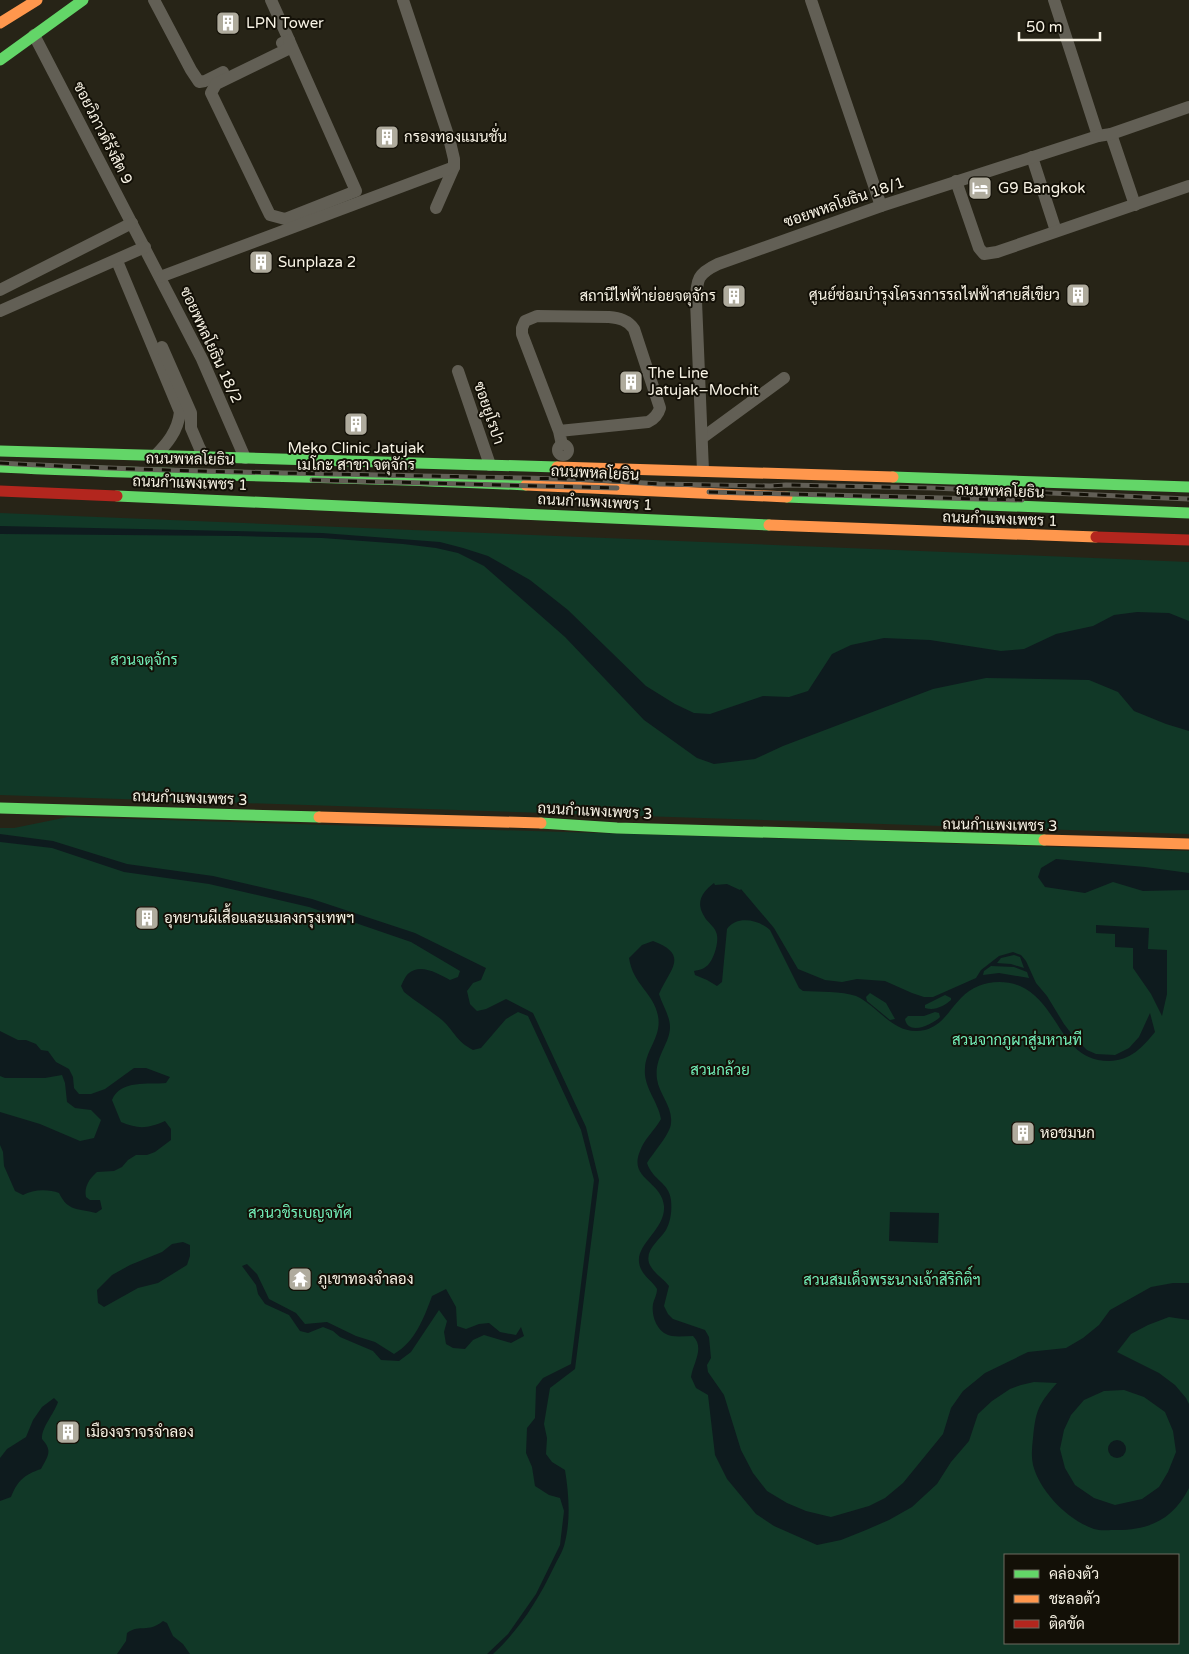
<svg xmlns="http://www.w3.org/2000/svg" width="1189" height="1654" font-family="'Varela Round',Sarabun,sans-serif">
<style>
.green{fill:#113827;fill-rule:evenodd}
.water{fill:#0e1b1e;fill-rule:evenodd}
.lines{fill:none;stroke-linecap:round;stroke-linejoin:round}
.street{stroke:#625f55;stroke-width:12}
.fast{stroke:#63d668;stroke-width:11}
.slow{stroke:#ff974d;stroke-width:11}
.jam{stroke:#b3261e;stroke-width:11}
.rail-casing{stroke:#625f56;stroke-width:5}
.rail{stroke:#131007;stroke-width:3;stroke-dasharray:9;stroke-linecap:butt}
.labels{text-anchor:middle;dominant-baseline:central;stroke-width:4;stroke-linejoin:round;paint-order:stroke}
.poi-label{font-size:15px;fill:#f8f3e5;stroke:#131007;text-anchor:start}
.street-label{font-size:15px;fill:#f8f3e5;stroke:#131007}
.park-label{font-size:15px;fill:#73f0b9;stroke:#131007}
</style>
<rect width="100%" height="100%" fill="#272417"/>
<!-- green -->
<g class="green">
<polygon points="0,513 1189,562 1189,834 0,795"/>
<path d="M68,817L1189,851V1654H0V828H14ZM1005,1555H1178V1643H1005Z"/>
</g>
<!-- water -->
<g class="water">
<polygon points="0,526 322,533 440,542 463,548 488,556 530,580 568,610 646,686 675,704 694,713 710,714 763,696 789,697 808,691 832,654 851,645 884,638 930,640 1001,651 1024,649 1056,634 1093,626 1114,615 1137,612 1169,613 1189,621 1189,731 1166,724 1134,711 1118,692 1089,680 986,678 933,689 783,746 755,759 714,764 697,758 644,720 565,637 484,566 458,553 436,548 403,544 322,538 238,536 0,534"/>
<path d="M0,834L53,841L127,864L213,876L312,899L415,933L486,968L481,980L473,983L467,991L470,1004L477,1011L486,1009L506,999L533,1013L586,1127L599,1180L575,1369L550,1388L544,1424L547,1438L546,1454L552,1462L565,1470C569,1495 571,1521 564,1546C562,1553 557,1560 554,1567C538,1600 520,1629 493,1654H487L508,1634L536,1594L560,1545L564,1511L560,1498L549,1495L535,1486L532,1467L526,1453L527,1428L535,1418L536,1387L543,1378L571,1364L594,1180L581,1130L528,1016L518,1012L506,1019L481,1048L473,1050C456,1041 455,1032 442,1020C430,1010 416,1002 404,992L401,986C403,982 405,976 409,973C421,963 439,974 450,980L458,977L460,971L411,942L309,907L209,884L124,872L52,848L0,842Z"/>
<polygon points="1056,859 1145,867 1189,873 1189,890 1143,891 1113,882 1085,893 1045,887 1038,877 1041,868"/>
<path d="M714,883L715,885L727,884L740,890L741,889L774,928L798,969L825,980L842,982L857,979L885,981L912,993L924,997H933L976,978L981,970L999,956L1013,952L1021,955L1026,961L1036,983L1047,996L1064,1024L1074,1037L1087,1050L1096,1054L1115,1055L1129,1048L1139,1037L1150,1013L1155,1032C1143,1047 1130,1061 1109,1061C1060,1061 1060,1004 1020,986C1000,978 976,982 961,998C949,1010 943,1025 925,1030C894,1037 880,1007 856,996C842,991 818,992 803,991L799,988L770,930C759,920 737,915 727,929L722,982L717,986L707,980L695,975L694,971C699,970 704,969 708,965C714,959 720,940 716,932C714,926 707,922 704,916C695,902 703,891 714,883ZM1014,955L1020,957L1024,968L1011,964L997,963L1001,958ZM991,966L1014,967L1027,972L1029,978L999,973L983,975L984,971ZM870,993L886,1003L895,1019L890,1020L867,1001L866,997ZM945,995L951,998V1000C944,1006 935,1011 925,1008V1005ZM935,1012L939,1013L940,1017C932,1025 908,1036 905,1019L908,1016H924Z"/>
<polygon points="1096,925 1149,928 1148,949 1167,950 1167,994 1162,1016 1151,994 1133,968 1133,948 1115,947 1115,934 1096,933"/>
<path d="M653,941C690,955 670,969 659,994C662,1004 670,1016 670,1027C670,1044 654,1057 657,1079C659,1094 673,1107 671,1123C671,1133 653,1153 647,1163C653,1181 669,1182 671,1200C672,1210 671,1221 666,1230C660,1240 645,1249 649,1263C653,1273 663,1278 669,1286L664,1306L668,1314L673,1319L705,1330L709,1337L711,1358L707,1365L708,1372L724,1395L741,1450L753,1473L767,1491L787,1503L806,1511L831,1517L869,1506L885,1498L903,1483L943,1434L951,1408L963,1391L985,1373L1028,1352L1066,1348L1083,1338L1099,1325L1110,1310L1151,1287L1173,1283H1189V1320L1169,1317L1148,1325L1131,1334L1117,1352L1159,1373L1175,1385L1186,1398L1189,1404V1488C1173,1520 1148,1531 1113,1530C1108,1530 1100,1531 1094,1529C1068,1520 1040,1492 1033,1465C1031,1456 1032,1447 1033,1438C1034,1428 1035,1417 1039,1408C1043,1399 1050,1391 1057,1383L1034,1382L1021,1385L1010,1389L992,1401L978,1414L969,1441L951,1462L937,1484L912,1507L889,1520L866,1530L841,1540L817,1545L774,1526L756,1514L727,1479L715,1455L708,1395L696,1388L691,1377C693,1363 705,1348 693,1336C686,1336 679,1337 672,1336C658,1334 651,1317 653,1304C654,1299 657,1295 657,1289C653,1282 646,1278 642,1271C628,1247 666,1232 664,1206C662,1181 628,1179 640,1151C644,1139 655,1130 661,1119C658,1101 643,1087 645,1068C646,1049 662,1036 658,1016C654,993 633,985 629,958L642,945ZM1124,1390L1144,1397L1165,1412L1173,1431L1176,1452L1168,1472L1159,1487L1142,1499L1115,1505L1094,1498L1075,1485L1065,1468L1060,1449L1064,1430L1071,1415L1084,1400L1104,1391Z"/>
<path d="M0,1031L18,1040H26L36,1044L41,1050L48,1051L56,1062L69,1069L73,1077L74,1088L79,1094H91L105,1089L134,1068H146L170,1077L166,1083C148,1085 121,1079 112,1100L121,1122C138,1129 147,1129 165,1121L171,1129V1140L155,1152L147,1155H136L128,1160L122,1167L114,1171L97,1172C89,1179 84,1187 86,1197L90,1200H100L102,1209L96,1213C78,1208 68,1212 59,1193C49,1189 33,1189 23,1195L15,1191L4,1166L3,1152L0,1145V1112L40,1124L80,1141L94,1138L101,1120L91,1110L75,1108L67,1102L65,1083L62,1075L45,1078H5L0,1076Z"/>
<polygon points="890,1212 939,1213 938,1243 889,1241"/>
<polygon points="183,1242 190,1245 190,1256 187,1265 158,1283 138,1288 104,1307 98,1303 97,1290 112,1275 130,1265 162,1252 172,1244"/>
<path d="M247,1264L257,1274L269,1299L296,1313L305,1324L327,1322L356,1336L375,1342L394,1354C415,1342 424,1318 432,1296L446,1289L456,1307L457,1326L466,1329L479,1324L489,1323L500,1332L516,1335L521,1327L524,1336L511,1343L484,1335L473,1340L465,1349L453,1348L446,1344L444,1332L447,1321L439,1310L411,1352L399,1361L381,1360L373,1351L340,1337L333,1331L323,1327L308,1333L300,1331L289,1315L265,1304L258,1294L256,1285L242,1266Z"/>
<path d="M54,1398L58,1402C54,1414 41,1428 42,1439C53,1451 48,1456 41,1469C24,1475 18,1480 11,1497L0,1501V1458L7,1449L26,1437L33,1420L42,1407Z"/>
<circle cx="1117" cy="1449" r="9"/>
<path d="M163,1621L167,1623L173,1636L183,1644L190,1654H117L126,1641L127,1633C141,1623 147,1634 163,1621Z"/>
</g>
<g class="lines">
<!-- street -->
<g class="street">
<polyline points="154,0 191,70 199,82 205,81 223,72"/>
<polyline points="271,0 289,40 282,43"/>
<polyline points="811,0 881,206"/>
<polyline points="1054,0 1098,136"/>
<polyline points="34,35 202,359 245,458"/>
<polyline points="289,40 292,47 356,191 285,219 270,215 211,93 216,84 292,47"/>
<polyline points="1111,134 1135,205"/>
<polyline points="1032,157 1056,231"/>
<polyline points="956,181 979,248 984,254 997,252 1189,186"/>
<polyline points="436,208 454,167"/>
<path d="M117,261L180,412C178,431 167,444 154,457"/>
<polyline points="160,277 454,167 454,159 449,138 403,0"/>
<polyline points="0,290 132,223"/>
<polyline points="0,311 145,247"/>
<polyline points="162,347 191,413 191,428 200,449 205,457"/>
<polyline points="458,371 490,465"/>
<path d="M559,431L648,422C654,419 658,415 660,408L634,329C628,320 619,318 609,317L537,316L525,321L522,328V334L559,431L562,445"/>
<polyline points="702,438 784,378"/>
<circle cx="563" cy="450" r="5"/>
<path d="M703,471L696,301C697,279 697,274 718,264L881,206L1098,136L1111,134L1189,107"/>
</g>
<!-- fast -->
<g class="fast">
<polyline points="0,60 83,0"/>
<polyline points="0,451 557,467"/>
<path d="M0,467C175,476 351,476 526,485"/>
<polyline points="893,477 1189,487"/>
<polyline points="117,496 769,525"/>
<polyline points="787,497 1189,513"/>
<polyline points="0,808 319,817"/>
<polyline points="541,823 617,828 1044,840"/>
</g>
<!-- slow -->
<g class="slow">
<polyline points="0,23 37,0"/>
<polyline points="557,467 893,477"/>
<polyline points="526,485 787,497"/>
<polyline points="769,525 1096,537"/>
<polyline points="319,817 541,823"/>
<polyline points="1044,840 1189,844"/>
</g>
<!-- jam -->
<g class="jam">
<polyline points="0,491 117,496"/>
<polyline points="1096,537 1189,540"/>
</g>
<!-- rail casing -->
<g class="rail-casing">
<g id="rail">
<path d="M0,463C199,474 399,474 599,480L659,484L770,486L786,485L933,488L1189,499"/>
<polyline points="312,480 617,488"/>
<polyline points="709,492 1022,500"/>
</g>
</g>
<!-- rail -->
<use href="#rail" class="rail"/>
</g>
<!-- icons -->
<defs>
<g id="building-square" transform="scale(1.25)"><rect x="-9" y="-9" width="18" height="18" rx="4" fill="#afab9d" stroke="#131007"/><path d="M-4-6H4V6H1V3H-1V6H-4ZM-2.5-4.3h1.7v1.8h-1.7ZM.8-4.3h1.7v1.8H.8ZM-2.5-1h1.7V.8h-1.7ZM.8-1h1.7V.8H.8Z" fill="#fff"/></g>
<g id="hotel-square" transform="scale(1.25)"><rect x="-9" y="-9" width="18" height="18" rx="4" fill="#afab9d" stroke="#131007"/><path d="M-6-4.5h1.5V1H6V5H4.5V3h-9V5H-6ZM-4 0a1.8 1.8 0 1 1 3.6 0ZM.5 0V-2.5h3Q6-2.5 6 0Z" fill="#fff"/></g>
<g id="temple-square" transform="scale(1.25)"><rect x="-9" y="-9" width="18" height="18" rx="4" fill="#afab9d" stroke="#131007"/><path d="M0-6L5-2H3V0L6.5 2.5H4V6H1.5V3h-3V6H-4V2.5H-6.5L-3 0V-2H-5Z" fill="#fff"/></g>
</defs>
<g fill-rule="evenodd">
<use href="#building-square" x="228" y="23"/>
<use href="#building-square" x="387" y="137"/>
<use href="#hotel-square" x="980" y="188"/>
<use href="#building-square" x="261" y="262"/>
<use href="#building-square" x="1078" y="295"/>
<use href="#building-square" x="734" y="296"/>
<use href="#building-square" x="631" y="382"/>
<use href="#building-square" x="356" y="424"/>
<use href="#building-square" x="147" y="918"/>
<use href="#building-square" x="1023" y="1133"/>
<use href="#temple-square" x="300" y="1279"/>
<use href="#building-square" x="68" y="1432"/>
</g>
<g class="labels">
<!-- poi labels -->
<g class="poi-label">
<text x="246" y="23">LPN Tower</text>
<text x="404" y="137">กรองทองแมนชั่น</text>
<text x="998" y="188">G9 Bangkok</text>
<text x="278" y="262">Sunplaza 2</text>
<text x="1060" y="295" text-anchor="end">ศูนย์ซ่อมบำรุงโครงการรถไฟฟ้าสายสีเขียว</text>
<text x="716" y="296" text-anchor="end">สถานีไฟฟ้าย่อยจตุจักร</text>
<text x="648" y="373">The Line<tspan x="648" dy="17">Jatujak–Mochit</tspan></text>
<text x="356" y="448" text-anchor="middle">Meko Clinic Jatujak<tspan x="356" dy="17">เมโกะ สาขา จตุจักร</tspan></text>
<text x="164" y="918">อุทยานผีเสื้อและแมลงกรุงเทพฯ</text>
<text x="1040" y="1133">หอชมนก</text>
<text x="318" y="1279">ภูเขาทองจำลอง</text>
<text x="86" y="1432">เมืองจราจรจำลอง</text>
</g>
<!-- street labels -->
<g class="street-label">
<text transform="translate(103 133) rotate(63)">ซอยวิภาวดีรังสิต 9</text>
<text transform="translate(844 202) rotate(-19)">ซอยพหลโยธิน 18/1</text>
<text transform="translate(211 345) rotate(65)">ซอยพหลโยธิน 18/2</text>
<text transform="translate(489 413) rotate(71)">ซอยยูโรปา</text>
<text transform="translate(190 459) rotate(1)">ถนนพหลโยธิน</text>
<text transform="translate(595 473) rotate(3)">ถนนพหลโยธิน</text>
<text transform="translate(190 483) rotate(2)">ถนนกำแพงเพชร 1</text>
<text transform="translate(1000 491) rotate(2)">ถนนพหลโยธิน</text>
<text transform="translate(595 502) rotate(3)">ถนนกำแพงเพชร 1</text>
<text transform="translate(1000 519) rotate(2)">ถนนกำแพงเพชร 1</text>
<text transform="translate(190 798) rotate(2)">ถนนกำแพงเพชร 3</text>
<text transform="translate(595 811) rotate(3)">ถนนกำแพงเพชร 3</text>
<text transform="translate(1000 825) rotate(1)">ถนนกำแพงเพชร 3</text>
</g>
<!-- park labels -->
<g class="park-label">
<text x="144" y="660">สวนจตุจักร</text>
<text x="1017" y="1040">สวนจากภูผาสู่มหานที</text>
<text x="720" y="1070">สวนกล้วย</text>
<text x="300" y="1213">สวนวชิรเบญจทัศ</text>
<text x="892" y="1280">สวนสมเด็จพระนางเจ้าสิริกิติ์ฯ</text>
</g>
</g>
<!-- legend -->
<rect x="1004" y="1554" width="175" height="90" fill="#131007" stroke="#6f6b60"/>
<rect x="1014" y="1570" width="25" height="8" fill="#63d668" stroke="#6f6b60"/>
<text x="1049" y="1579" font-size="15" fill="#f8f3e5">คล่องตัว</text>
<rect x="1014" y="1595" width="25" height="8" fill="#ff974d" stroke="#6f6b60"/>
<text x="1049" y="1604" font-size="15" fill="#f8f3e5">ชะลอตัว</text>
<rect x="1014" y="1620" width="25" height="8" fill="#b3261e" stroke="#6f6b60"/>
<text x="1049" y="1629" font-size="15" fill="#f8f3e5">ติดขัด</text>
<!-- scale -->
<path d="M1019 32v8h81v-8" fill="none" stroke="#f8f3e5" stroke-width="2.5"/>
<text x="1026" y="32" font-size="15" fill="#f8f3e5" stroke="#131007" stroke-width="4" paint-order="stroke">50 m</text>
</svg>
